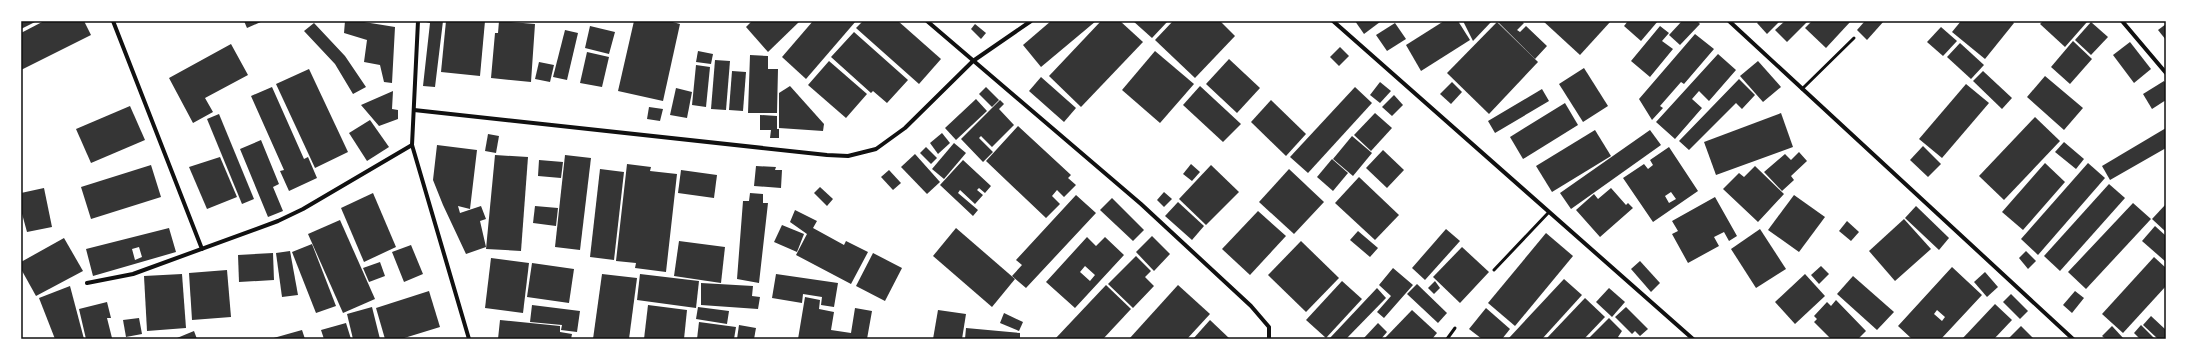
<svg xmlns="http://www.w3.org/2000/svg" width="2187" height="360" font-family="Jost,sans-serif">
<style>
.building{fill:#353535;fill-rule:evenodd}
.lines{fill:none;stroke-linecap:round;stroke-linejoin:round}
.service{stroke:#111;stroke-width:3}
.minor{stroke:#111;stroke-width:4}
.neatline{fill:none;stroke:#111;stroke-width:1.5}
</style>
<rect width="100%" height="100%" fill="#fff"/>
<!-- building -->
<g class="building">
<polygon points="21,21 37,21 21,29"/>
<polygon points="44,21 84,21 91,35 21,70 21,33"/>
<polygon points="244,21 263,21 247,28"/>
<polygon points="345,21 358,21 395,27 392,83 384,82 380,65 364,62 367,40 344,33"/>
<polygon points="422,21 443,21 435,87 423,86 430,23"/>
<polygon points="446,21 485,21 480,76 441,72"/>
<polygon points="499,21 535,24 531,82 491,78 495,33 498,33"/>
<polygon points="634,21 669,21 680,24 663,101 618,91"/>
<polygon points="752,21 800,21 768,52 746,27"/>
<polygon points="813,21 856,21 806,79 782,57"/>
<polygon points="863,21 898,21 941,59 919,84 856,28"/>
<polygon points="1051,21 1096,21 1041,67 1023,45"/>
<polygon points="1101,21 1120,21 1143,42 1081,107 1049,76"/>
<polygon points="1133,21 1168,21 1152,38"/>
<polygon points="1173,21 1220,21 1235,36 1195,78 1155,40"/>
<polygon points="1355,21 1379,21 1380,22 1364,34"/>
<polygon points="1444,21 1458,21 1470,40 1421,71 1406,45"/>
<polygon points="1463,21 1492,21 1473,41"/>
<polygon points="1497,21 1521,21 1524,23 1517,30 1520,32 1526,26 1547,46 1535,59"/>
<polygon points="1543,21 1611,21 1580,55"/>
<polygon points="1628,21 1658,21 1641,41 1624,26"/>
<polygon points="1682,21 1697,21 1700,24 1680,45 1669,35"/>
<polygon points="1759,21 1780,21 1767,34 1757,23"/>
<polygon points="1785,21 1808,21 1787,42 1775,30"/>
<polygon points="1812,21 1851,21 1826,48 1805,28"/>
<polygon points="1865,21 1884,21 1867,40 1857,30"/>
<polygon points="1961,21 2012,21 2014,23 1985,59 1952,32"/>
<polygon points="2043,21 2086,21 2087,22 2065,47 2040,24"/>
<polygon points="1497,22 1538,62 1489,114 1447,73"/>
<polygon points="2091,22 2108,37 2091,55 2075,40"/>
<polygon points="314,23 345,56 366,87 353,94 335,64 304,31"/>
<polygon points="1395,23 1406,39 1387,51 1376,35"/>
<polygon points="975,24 986,33 981,39 971,29"/>
<polygon points="2166,24 2166,40 2158,30"/>
<polygon points="590,26 615,32 609,54 585,48"/>
<polygon points="1660,26 1669,33 1662,41 1673,49 1650,77 1631,61"/>
<polygon points="1941,27 1957,41 1943,56 1927,42"/>
<polygon points="565,30 578,33 567,80 553,77"/>
<polygon points="854,32 908,80 887,103 873,91 871,93 831,57"/>
<polygon points="1695,34 1714,49 1684,84 1681,82 1660,106 1663,108 1652,120 1639,99"/>
<polygon points="2073,41 2092,59 2070,84 2051,67"/>
<polygon points="2130,42 2151,69 2134,83 2113,55"/>
<polygon points="1960,43 1984,65 1971,79 1947,57"/>
<polygon points="231,44 248,75 205,98 213,112 193,123 169,78"/>
<polygon points="1340,47 1349,56 1339,66 1330,57"/>
<polygon points="698,51 713,54 711,64 696,62"/>
<polygon points="1155,51 1194,84 1160,123 1122,90"/>
<polygon points="587,52 609,57 602,87 580,83"/>
<polygon points="1718,54 1736,70 1709,101 1699,91 1692,99 1702,108 1675,139 1656,122"/>
<polygon points="750,55 768,56 768,69 778,69 777,113 748,113"/>
<polygon points="1229,59 1260,88 1237,113 1206,84"/>
<polygon points="715,60 730,61 726,110 711,109"/>
<polygon points="829,61 867,94 846,118 808,85"/>
<polygon points="1758,61 1781,87 1763,102 1740,76"/>
<polygon points="539,62 554,65 550,82 535,79"/>
<polygon points="696,65 710,67 706,107 692,105"/>
<polygon points="1584,68 1608,106 1583,122 1559,84"/>
<polygon points="309,69 348,152 315,168 276,84"/>
<polygon points="732,71 746,72 743,111 729,110"/>
<polygon points="1983,71 2012,98 2002,109 1973,81"/>
<polygon points="2045,76 2083,108 2064,130 2027,97"/>
<polygon points="1041,77 1076,108 1064,122 1029,91"/>
<polygon points="1739,79 1755,95 1742,109 1736,103 1689,150 1679,141"/>
<polygon points="2164,81 2166,84 2166,100 2152,109 2143,94"/>
<polygon points="1380,82 1391,91 1380,103 1370,95"/>
<polygon points="1452,82 1462,92 1451,104 1440,94"/>
<polygon points="1966,84 1989,103 1942,158 1919,139"/>
<polygon points="790,86 824,124 823,131 779,128 779,93"/>
<polygon points="1200,86 1241,124 1223,142 1183,105"/>
<polygon points="272,87 304,159 308,157 317,178 289,191 280,171 284,170 251,96"/>
<polygon points="986,87 999,100 992,107 979,94"/>
<polygon points="1355,87 1372,103 1308,173 1290,157"/>
<polygon points="676,88 692,92 687,118 670,115"/>
<polygon points="1542,89 1549,101 1495,133 1488,121"/>
<polygon points="393,91 392,109 398,110 398,119 379,126 361,105"/>
<polygon points="1394,95 1403,105 1392,116 1382,107"/>
<polygon points="976,99 987,111 956,140 945,128"/>
<polygon points="1000,100 1004,104 999,109 1014,125 992,147 981,136 979,138 993,152 983,162 961,139"/>
<polygon points="1271,100 1306,134 1286,156 1251,122"/>
<polygon points="1565,103 1578,125 1523,159 1510,137"/>
<polygon points="130,106 145,140 91,163 76,129"/>
<polygon points="649,107 663,109 660,121 647,119"/>
<polygon points="1375,113 1392,128 1371,151 1354,135"/>
<polygon points="1781,113 1793,147 1716,175 1704,142"/>
<polygon points="219,114 254,199 242,204 207,119"/>
<polygon points="760,115 777,116 777,129 779,129 779,138 770,138 771,130 760,130"/>
<polygon points="2035,117 2060,141 2004,200 1979,176"/>
<polygon points="370,120 389,147 367,161 349,133"/>
<polygon points="1018,126 1071,175 1068,178 1076,185 1064,197 1057,190 1052,196 1060,204 1046,218 986,161"/>
<polygon points="2166,128 2166,148 2110,180 2102,166"/>
<polygon points="1595,130 1611,156 1552,192 1536,166"/>
<polygon points="1650,130 1661,145 1571,209 1560,193"/>
<polygon points="942,133 950,143 938,154 930,143"/>
<polygon points="488,134 499,136 496,153 485,151"/>
<polygon points="1352,136 1372,153 1353,176 1333,159"/>
<polygon points="261,140 279,184 273,187 283,211 268,217 240,149"/>
<polygon points="2064,142 2084,159 2076,169 2055,152"/>
<polygon points="954,143 966,153 944,179 932,169"/>
<polygon points="437,145 477,150 470,209 458,206 460,213 481,206 486,219 480,221 486,247 466,254 443,205 433,180"/>
<polygon points="1923,146 1941,164 1928,177 1910,160"/>
<polygon points="926,147 937,158 931,164 920,153"/>
<path d="M1669,147L1698,191L1653,222L1623,178L1644,164L1648,169L1653,165L1650,160ZM1671,192L1676,199L1669,203L1665,196Z"/>
<polygon points="1383,150 1404,170 1387,188 1366,168"/>
<polygon points="1799,152 1807,161 1791,176 1794,180 1782,191 1764,172 1785,154 1791,160"/>
<polygon points="915,154 940,182 927,194 901,167"/>
<polygon points="495,155 528,157 521,251 486,249"/>
<polygon points="565,155 591,158 580,250 555,247"/>
<polygon points="220,157 237,197 207,209 189,167"/>
<polygon points="1332,159 1348,173 1333,191 1317,177"/>
<polygon points="539,160 563,162 561,178 538,176"/>
<polygon points="963,160 991,186 985,193 979,188 977,190 983,195 975,204 960,190 958,193 978,210 973,216 940,185"/>
<polygon points="2045,163 2065,182 2023,230 2002,212"/>
<polygon points="2088,163 2105,178 2038,255 2021,239"/>
<polygon points="627,164 651,167 650,171 677,174 666,272 635,268 636,263 616,261"/>
<polygon points="1191,164 1200,172 1192,181 1183,174"/>
<polygon points="151,165 161,197 91,219 81,187"/>
<polygon points="1211,165 1239,192 1206,225 1179,199"/>
<polygon points="756,166 776,167 775,170 782,170 781,188 754,186"/>
<polygon points="1755,166 1784,194 1758,222 1723,189 1739,173 1744,177"/>
<polygon points="600,169 624,172 614,260 590,257"/>
<polygon points="1289,169 1324,202 1294,234 1259,202"/>
<polygon points="681,170 717,175 714,198 678,193"/>
<polygon points="889,170 901,183 893,190 881,177"/>
<polygon points="1359,177 1399,215 1375,240 1335,203"/>
<polygon points="2109,184 2125,198 2060,271 2044,256"/>
<polygon points="820,187 833,199 827,206 814,193"/>
<polygon points="44,188 52,227 27,232 21,210 21,193"/>
<polygon points="1611,188 1626,205 1628,203 1633,208 1600,237 1576,210 1594,194 1598,199"/>
<polygon points="1164,192 1172,199 1164,207 1157,200"/>
<polygon points="373,193 396,247 364,262 341,208"/>
<polygon points="750,193 763,194 763,203 768,203 759,283 737,279 743,201 749,201"/>
<polygon points="1076,195 1096,213 1026,288 1012,276 1022,265 1016,260"/>
<polygon points="1794,195 1825,217 1799,252 1768,230"/>
<polygon points="1715,197 1737,236 1729,241 1724,232 1714,237 1719,246 1688,263 1672,234 1678,231 1672,221"/>
<polygon points="1112,198 1144,230 1133,241 1100,210"/>
<polygon points="1178,202 1204,226 1192,240 1165,216"/>
<polygon points="2133,203 2151,219 2086,289 2068,272"/>
<polygon points="2166,204 2166,232 2152,219"/>
<polygon points="535,206 558,208 556,226 533,223"/>
<polygon points="1916,206 1949,238 1939,250 1905,218"/>
<polygon points="795,210 817,221 813,228 844,245 846,241 868,252 851,284 796,255 807,234 790,222"/>
<polygon points="1258,211 1286,236 1250,275 1222,249"/>
<polygon points="1904,219 1931,249 1895,281 1869,251"/>
<polygon points="340,220 375,299 343,313 308,234"/>
<polygon points="1847,221 1859,232 1851,241 1839,231"/>
<polygon points="782,225 804,234 797,252 774,242"/>
<polygon points="2155,226 2166,236 2166,262 2142,241"/>
<path d="M169,228L176,252L93,276L86,249ZM139,247L142,257L135,260L132,249Z"/>
<polygon points="956,228 1015,279 992,307 933,256"/>
<polygon points="1446,229 1460,241 1425,280 1412,268"/>
<polygon points="1760,229 1786,269 1756,288 1731,249"/>
<polygon points="1358,231 1378,248 1370,257 1350,240"/>
<polygon points="1546,233 1573,256 1515,326 1488,303"/>
<polygon points="1152,236 1170,254 1154,271 1136,252"/>
<path d="M1087,237L1096,246L1105,237L1124,255L1075,308L1046,282ZM1085,266L1095,275L1090,281L1080,272Z"/>
<polygon points="64,238 83,271 36,296 21,269 21,262"/>
<polygon points="679,241 725,247 721,283 674,276"/>
<polygon points="1301,241 1339,278 1306,312 1268,275"/>
<polygon points="312,244 336,306 316,313 292,252"/>
<polygon points="411,245 423,274 404,282 392,252"/>
<polygon points="1462,247 1489,272 1460,303 1433,277"/>
<polygon points="290,251 298,295 282,297 276,253"/>
<polygon points="2026,251 2036,261 2028,269 2019,258"/>
<polygon points="273,253 274,280 239,282 238,255"/>
<polygon points="873,253 902,268 885,301 856,286"/>
<polygon points="1136,256 1151,271 1145,277 1154,286 1133,308 1108,284"/>
<polygon points="2154,257 2166,268 2166,286 2123,333 2102,314"/>
<polygon points="491,258 529,263 523,313 485,308"/>
<polygon points="1640,261 1660,283 1651,292 1631,269"/>
<polygon points="380,262 385,276 369,282 363,268"/>
<polygon points="532,263 574,269 569,303 527,297"/>
<polygon points="1821,266 1829,274 1819,284 1811,275"/>
<path d="M1952,267L1982,295L1941,339H1912L1898,326ZM1937,310L1945,317L1942,321L1934,314Z"/>
<polygon points="1393,268 1413,285 1384,318 1377,312 1391,296 1379,285"/>
<polygon points="227,270 231,317 192,320 189,273"/>
<polygon points="1985,272 1998,287 1987,297 1974,282"/>
<polygon points="182,274 186,328 147,331 144,276"/>
<polygon points="602,274 637,278 629,339 593,339"/>
<polygon points="640,274 699,281 696,308 637,300"/>
<polygon points="776,274 838,283 834,307 821,305 822,297 803,294 802,303 772,298"/>
<polygon points="1805,274 1825,296 1795,324 1775,302"/>
<polygon points="1853,276 1894,312 1877,330 1837,294"/>
<polygon points="1564,279 1582,295 1542,339 1508,339"/>
<polygon points="1342,281 1362,299 1326,338 1306,320"/>
<polygon points="1435,281 1440,288 1434,294 1428,288"/>
<polygon points="701,283 753,286 752,296 760,297 758,309 701,305"/>
<polygon points="1417,284 1447,313 1438,323 1407,294"/>
<polygon points="1106,285 1131,309 1103,339 1055,339"/>
<polygon points="1178,285 1210,314 1187,339 1129,339"/>
<polygon points="70,286 84,339 55,339 39,298"/>
<polygon points="1377,288 1386,298 1346,339 1329,339"/>
<polygon points="1609,288 1625,302 1612,317 1596,302"/>
<polygon points="429,291 440,327 401,339 385,339 376,308"/>
<polygon points="2075,291 2084,298 2072,313 2063,305"/>
<polygon points="2011,294 2028,311 2020,319 2003,302"/>
<polygon points="805,297 820,300 819,309 834,312 831,330 851,333 855,308 872,311 867,339 798,339"/>
<polygon points="1585,298 1605,317 1584,339 1546,339"/>
<polygon points="1836,300 1866,331 1858,339 1831,339 1814,322 1817,319 1814,316 1827,302 1831,306"/>
<polygon points="107,302 111,318 107,318 112,338 86,339 79,309"/>
<polygon points="1995,304 2012,320 1994,339 1962,339"/>
<polygon points="532,305 580,311 577,332 561,330 562,325 530,322"/>
<polygon points="648,305 687,310 684,339 644,339"/>
<polygon points="372,307 380,339 353,339 347,314"/>
<polygon points="698,307 729,311 727,324 696,319"/>
<polygon points="1626,307 1648,329 1640,336 1635,331 1632,334 1615,317"/>
<polygon points="1486,308 1510,329 1502,339 1482,339 1469,329"/>
<polygon points="938,310 966,314 962,339 933,339"/>
<polygon points="1412,310 1437,333 1432,339 1384,339"/>
<polygon points="1004,313 1023,322 1019,331 1000,323"/>
<polygon points="2151,316 2166,330 2166,339 2158,339 2143,325"/>
<polygon points="139,318 142,334 126,337 123,320"/>
<polygon points="1609,318 1622,331 1618,337 1620,339 1588,339"/>
<polygon points="500,320 560,326 560,332 572,334 571,339 498,339"/>
<polygon points="1210,320 1230,339 1193,339"/>
<polygon points="699,322 736,327 734,339 697,339"/>
<polygon points="346,323 351,339 324,339 321,330"/>
<polygon points="1378,323 1387,332 1381,339 1363,339"/>
<polygon points="739,325 756,328 754,339 737,339"/>
<polygon points="2141,325 2155,339 2140,339 2134,333"/>
<polygon points="2021,326 2034,339 2008,339"/>
<polygon points="2112,326 2124,339 2106,339 2102,336"/>
<polygon points="966,328 1020,333 1020,339 965,339"/>
<polygon points="302,330 305,339 270,339"/>
<polygon points="194,331 197,339 177,339 177,338"/>
</g>
<g class="lines">
<!-- service -->
<g class="service">
<polyline points="1802,89 1854,38"/>
<polyline points="1494,270 1549,212"/>
<polyline points="1447,339 1455,328"/>
</g>
<!-- minor -->
<g class="minor">
<polyline points="113,21 202,249"/>
<polyline points="418,21 412,145 469,339"/>
<polyline points="927,21 1141,204 1251,306 1269,327 1269,339"/>
<polyline points="1333,21 1693,339"/>
<polyline points="1729,21 2073,339"/>
<polyline points="2122,21 2166,73"/>
<polyline points="414,110 827,155 848,156 876,149 905,128 973,61 1031,21"/>
<polyline points="87,283 133,274 278,221 303,209 412,145"/>
</g>
</g>
<!-- border -->
<rect width="2187" height="360" fill="none" stroke="#ffffff" stroke-width="44"/>
<rect x="22" y="22" width="2143" height="316" class="neatline"/>
</svg>
